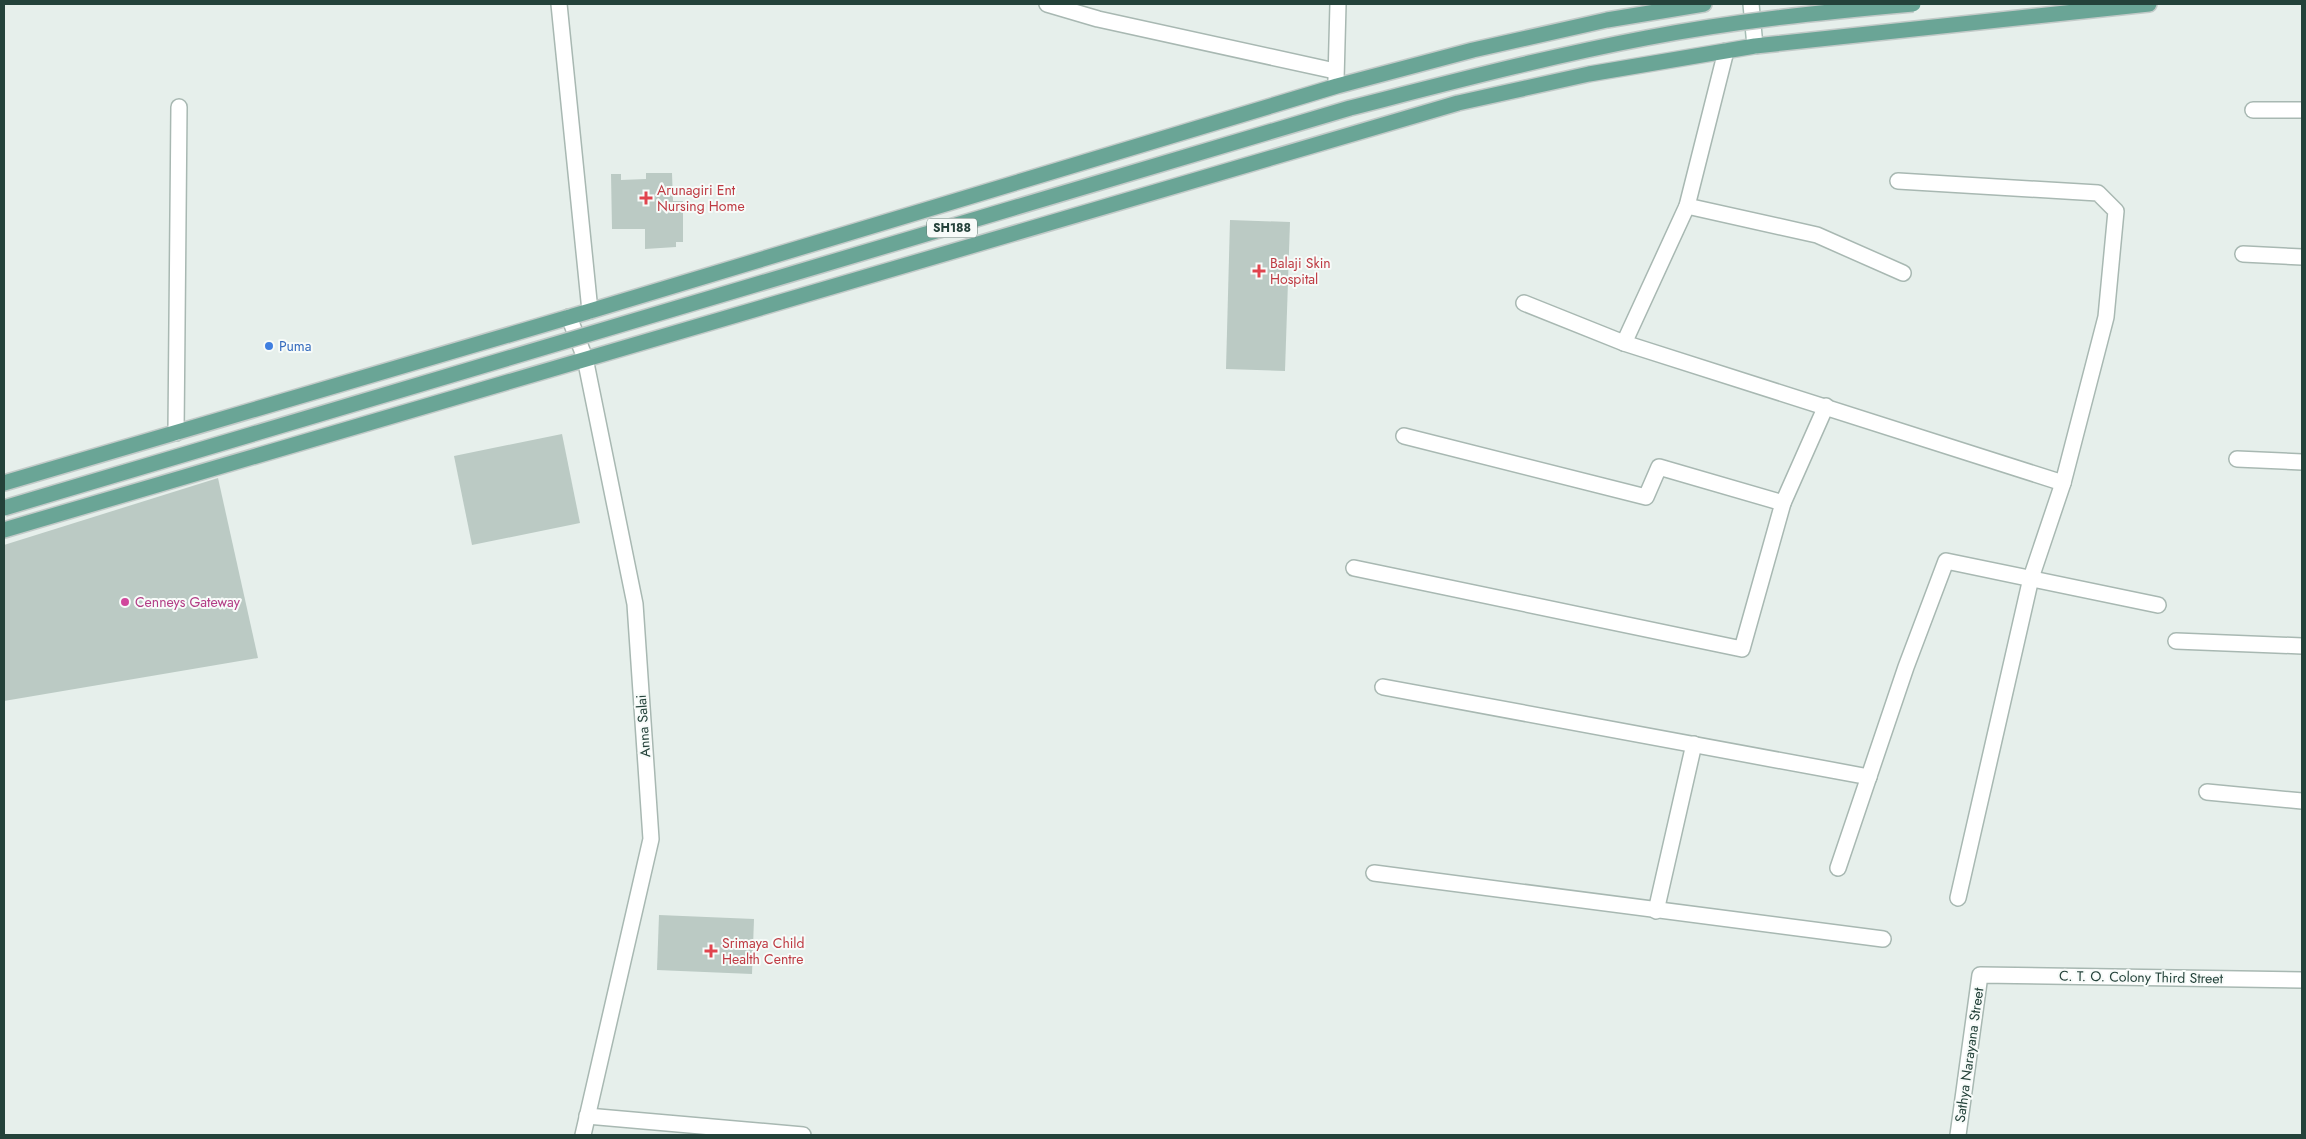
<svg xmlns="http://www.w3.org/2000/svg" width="2306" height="1139" font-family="Jost,sans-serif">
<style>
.building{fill:#bbcac4}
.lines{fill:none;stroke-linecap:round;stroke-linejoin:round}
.street-casing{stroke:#a8b8b2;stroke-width:18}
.secondary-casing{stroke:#a4bbb3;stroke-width:18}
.primary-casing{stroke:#c2cac8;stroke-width:18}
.street{stroke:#fff;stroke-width:15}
.secondary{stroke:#fff;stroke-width:15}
.primary{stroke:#6aa596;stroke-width:15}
.primary-bridge-casing{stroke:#c2cac8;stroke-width:18;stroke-linecap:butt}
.primary-bridge{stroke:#6aa596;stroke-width:15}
.health-dot{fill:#e0444e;stroke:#f7fbf9;stroke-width:2}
.shop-dot{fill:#3f7fe0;stroke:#f7fbf9;stroke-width:2}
.hotel-dot{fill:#d1479c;stroke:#f7fbf9;stroke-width:2}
.labels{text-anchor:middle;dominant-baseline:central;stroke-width:4;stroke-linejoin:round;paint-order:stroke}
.shield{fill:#f7fbf9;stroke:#637a73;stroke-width:1}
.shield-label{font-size:12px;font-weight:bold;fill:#24423a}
.health-label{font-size:14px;fill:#be3a42;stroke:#f7fbf9;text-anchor:start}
.shop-label{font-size:14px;fill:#366cbe;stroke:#f7fbf9;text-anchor:start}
.hotel-label{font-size:14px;fill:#b23c85;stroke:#f7fbf9;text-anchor:start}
.street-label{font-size:14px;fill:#24423a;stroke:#f7fbf9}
</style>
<rect width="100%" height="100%" fill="#e6efeb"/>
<!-- building -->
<g class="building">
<polygon points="646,173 672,173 673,201 683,201 683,242 676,242 676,247 645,249 645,229 612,229 611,174 621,174 621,180 646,179"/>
<polygon points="1230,220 1290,222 1285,371 1226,369"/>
<polygon points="562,434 580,523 472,545 454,456"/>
<polygon points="218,478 258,658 4,701 4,545"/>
<polygon points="659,915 754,919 752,974 657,970"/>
</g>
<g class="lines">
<!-- street casing -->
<g class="street-casing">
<g id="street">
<polyline points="559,4 590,311"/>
<polyline points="1047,4 1098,19 1335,71"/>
<polyline points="1336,80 1338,4"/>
<polyline points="2253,110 2302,110"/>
<polyline points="1898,181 2098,193 2116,211 2106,317 2063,483"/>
<polyline points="1687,206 1817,235 1903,273"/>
<polyline points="2243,254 2302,257"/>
<polyline points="1524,303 1624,343 2063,483 2031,578 1958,898"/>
<polyline points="569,317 585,358 635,604 651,839 583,1135"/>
<polyline points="1624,343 1687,206 1726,51"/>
<polyline points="176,433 179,107"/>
<polyline points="1404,436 1646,497 1659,467 1783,503 1826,406"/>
<polyline points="2237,459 2302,462"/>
<polyline points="1354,568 1742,649 1783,503"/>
<polyline points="2176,641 2302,646"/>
<polyline points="1383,687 1869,777"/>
<polyline points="2207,792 2302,801"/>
<polyline points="1838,868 1906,667 1946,561 2158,605"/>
<polyline points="1374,873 1883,939"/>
<polyline points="1656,911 1694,744"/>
<polyline points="587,1116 803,1135"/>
<polyline points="1958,1135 1980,975 2302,980"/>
</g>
</g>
<!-- secondary casing -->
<g class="secondary-casing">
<polyline id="secondary" points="1751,4 1755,46"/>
</g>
<!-- primary casing -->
<g class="primary-casing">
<g id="primary">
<polyline points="4,483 590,311 1337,86 1473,50 1607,20 1704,4"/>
<polyline points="4,530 1458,103 1589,74 1755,46 2149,4"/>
</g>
</g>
<!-- street -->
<use href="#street" class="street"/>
<!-- secondary -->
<use href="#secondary" class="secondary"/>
<!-- primary -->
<use href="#primary" class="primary"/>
<!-- primary-bridge casing -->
<g class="primary-bridge-casing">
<path id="primary-bridge" d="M4,508L1350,108C1448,83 1546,57 1646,38C1734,21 1823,12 1913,4"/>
</g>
<!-- primary-bridge -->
<use href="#primary-bridge" class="primary-bridge"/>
</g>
<!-- markers -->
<g class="health-dot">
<path d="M643.5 190.5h5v5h5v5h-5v5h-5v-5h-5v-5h5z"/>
<path d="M1256.5 263.5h5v5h5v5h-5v5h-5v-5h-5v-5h5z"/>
<path d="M708.5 943.5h5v5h5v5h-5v5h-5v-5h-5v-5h5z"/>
</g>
<circle class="shop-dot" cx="269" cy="346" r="5"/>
<circle class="hotel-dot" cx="125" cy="602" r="5"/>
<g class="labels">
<!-- shield labels -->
<rect class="shield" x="927" y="218.5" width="50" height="19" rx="4"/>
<g class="shield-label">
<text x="952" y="228">SH188</text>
</g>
<!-- health labels -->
<g class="health-label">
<text x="657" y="190">Arunagiri Ent<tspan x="657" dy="16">Nursing Home</tspan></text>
<text x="1270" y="263">Balaji Skin<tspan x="1270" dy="16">Hospital</tspan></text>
<text x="722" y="943">Srimaya Child<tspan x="722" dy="16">Health Centre</tspan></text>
</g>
<!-- shop labels -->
<g class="shop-label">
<text x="279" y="346">Puma</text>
</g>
<!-- hotel labels -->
<g class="hotel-label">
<text x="135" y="602">Cenneys Gateway</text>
</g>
<!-- street labels -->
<g class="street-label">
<text transform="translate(643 726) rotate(-94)">Anna Salai</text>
<text transform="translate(2141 977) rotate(1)">C. T. O. Colony Third Street</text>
<text transform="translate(1969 1055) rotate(-82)">Sathya Narayana Street</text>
</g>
</g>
<!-- border -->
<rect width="2306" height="1139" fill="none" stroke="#24423a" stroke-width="10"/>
</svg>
